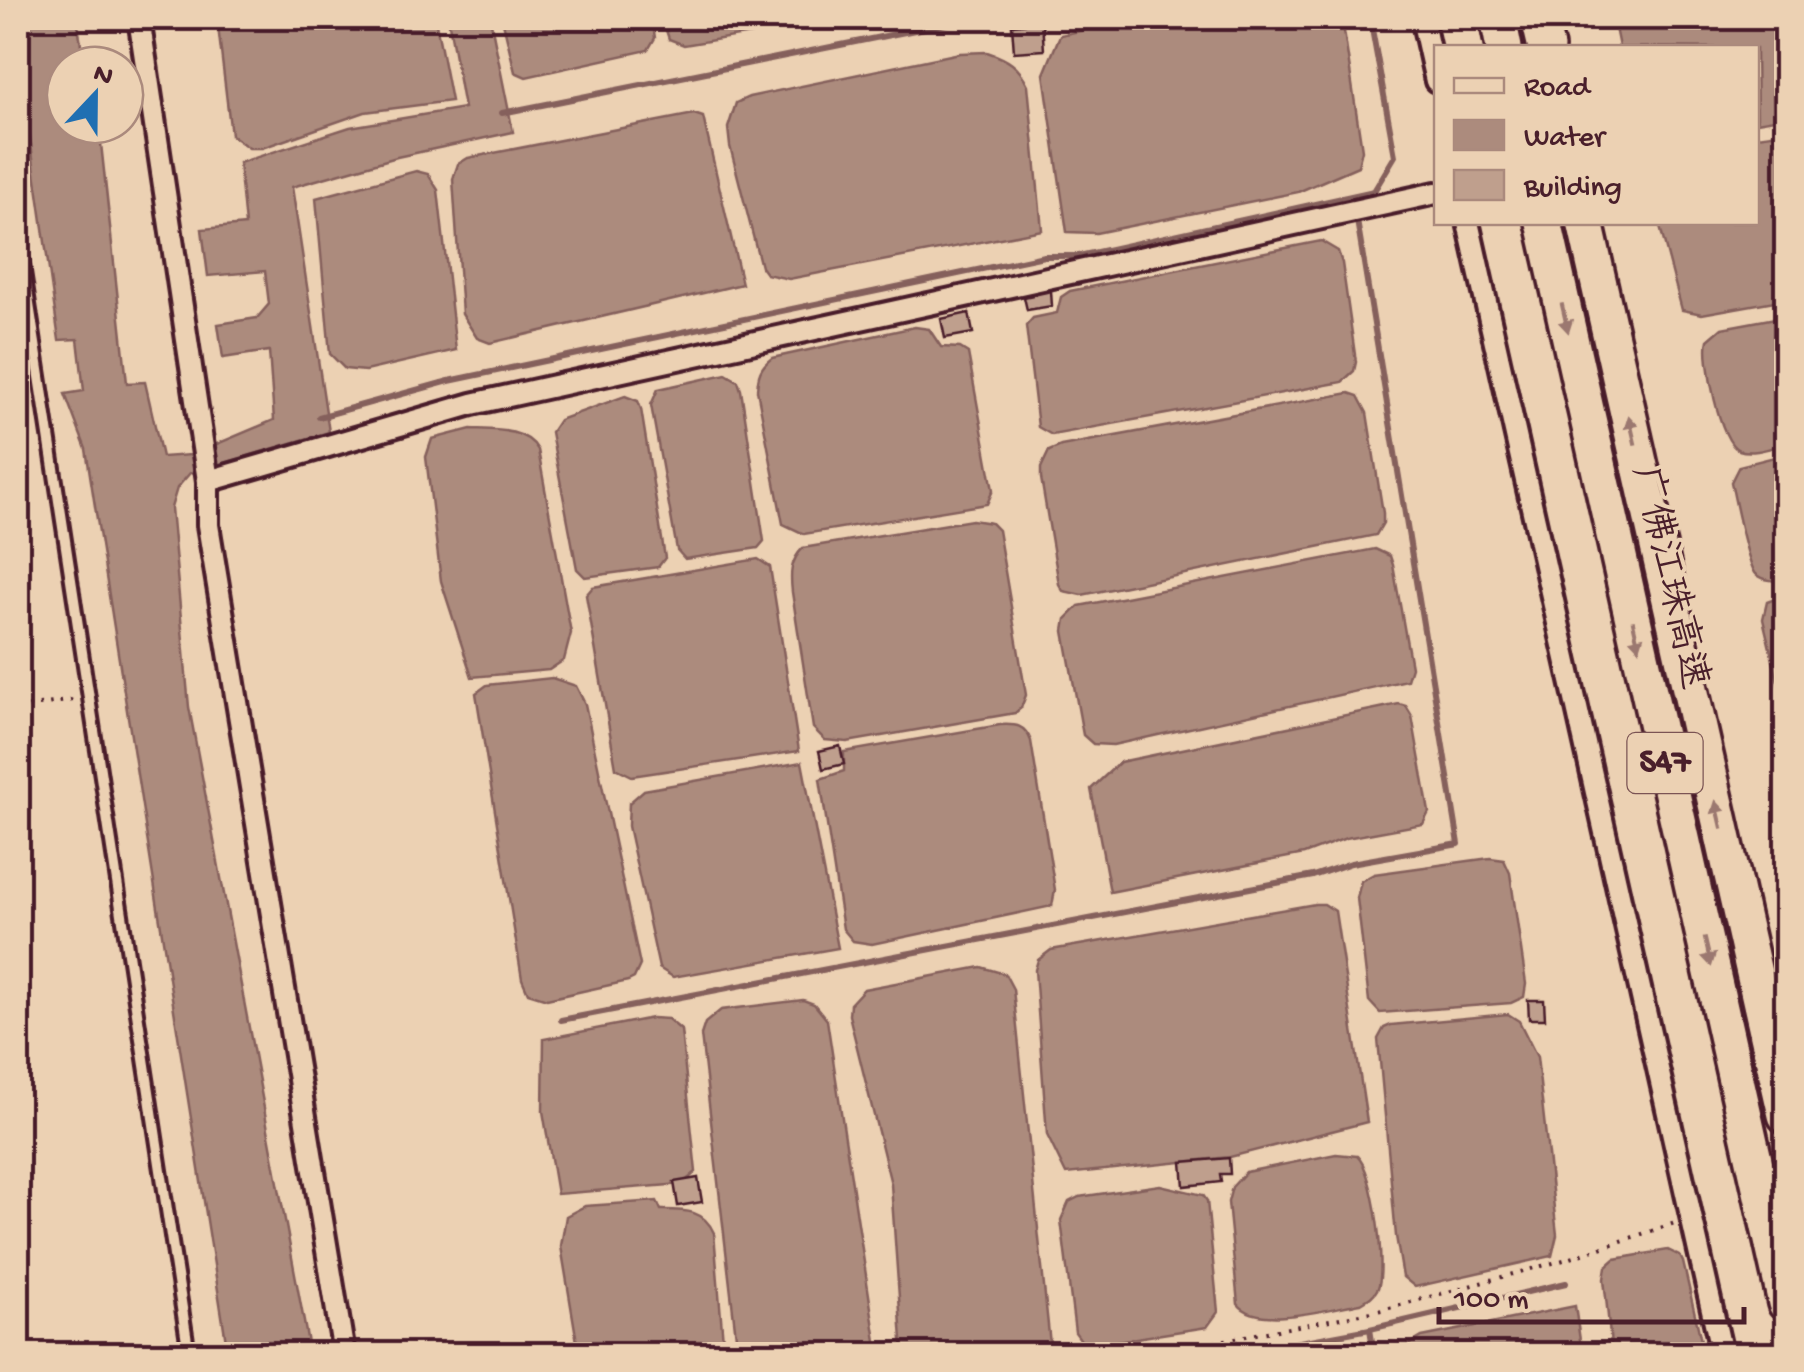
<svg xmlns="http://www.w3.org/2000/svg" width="1804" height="1372" font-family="'Gochi Hand','LXGW WenKai TC',sans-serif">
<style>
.water{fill:#ac8b7d;stroke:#85605c;stroke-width:2.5}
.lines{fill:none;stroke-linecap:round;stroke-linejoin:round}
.stream{stroke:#85605c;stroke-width:6}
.building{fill:#bf9f8d;stroke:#4a1f2b;stroke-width:2.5}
.service-casing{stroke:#4a1f2b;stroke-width:18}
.minor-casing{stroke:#4a1f2b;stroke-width:28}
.motorway-casing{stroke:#4a1f2b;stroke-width:42}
.path{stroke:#4a1f2b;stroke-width:4;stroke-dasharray:2.5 8;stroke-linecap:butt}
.service{stroke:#ecd1b3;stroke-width:10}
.minor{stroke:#ecd1b3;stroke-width:20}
.motorway{stroke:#ecd1b3;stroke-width:35}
.oneway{fill:#9b786f}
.labels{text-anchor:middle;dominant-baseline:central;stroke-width:8;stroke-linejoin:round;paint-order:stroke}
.shield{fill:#ecd1b3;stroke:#7b5454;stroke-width:2.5}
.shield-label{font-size:35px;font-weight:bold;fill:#4a1f2b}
.street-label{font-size:38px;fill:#4a1f2b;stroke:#ecd1b3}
</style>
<rect width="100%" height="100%" fill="#ecd1b3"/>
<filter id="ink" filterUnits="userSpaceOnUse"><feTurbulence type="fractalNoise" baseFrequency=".01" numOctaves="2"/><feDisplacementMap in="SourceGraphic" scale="20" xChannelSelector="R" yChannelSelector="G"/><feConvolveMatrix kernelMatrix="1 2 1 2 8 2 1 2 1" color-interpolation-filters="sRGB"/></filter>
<g filter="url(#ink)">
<!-- water -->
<g class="water">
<polygon points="18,18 77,18 84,65 65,65 65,125 99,125 127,383 145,382 162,457 191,455 274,420 269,351 223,358 218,324 257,318 269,304 265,271 208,276 202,229 245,225 239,163 350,127 464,108 448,18 490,18 513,132 397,157 292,187 329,432 190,473 177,488 171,508 189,707 310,1354 228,1354 86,449 65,394 84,391 78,339 59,340 18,53"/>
<polygon points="217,18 435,18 451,101 365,112 262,148 249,148 231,135"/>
<polygon points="502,18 652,18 655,38 648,50 526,77 515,72"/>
<polygon points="662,18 821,18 811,24 684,45 669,39"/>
<polygon points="1145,18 1342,18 1362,150 1358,166 1298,192 1096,233 1067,232 1044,74 1060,35"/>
<polygon points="1613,18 1786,18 1786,117 1757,122 1756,48 1619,47"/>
<path d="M987,52C1008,59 1019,66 1028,85L1042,230L789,279L766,274L761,267L730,146L728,128L736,103L749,97L960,53Z"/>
<polygon points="694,114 703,117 742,284 490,343 477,338 462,314 453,179 458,164 468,158"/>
<polygon points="1786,132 1786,299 1702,314 1682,310 1659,223 1756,222 1757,136"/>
<polygon points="416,171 428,174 438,190 456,350 365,371 345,369 330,354 316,198"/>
<polygon points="1321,241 1338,251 1342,263 1356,362 1354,371 1342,382 1052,435 1038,427 1026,326 1033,318 1057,313 1061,297 1070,291"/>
<path d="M1786,316V444C1773,447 1753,455 1739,450C1720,444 1703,358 1708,340L1722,328Z"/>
<path d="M915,327L929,329L941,347L960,348L968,353L993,490L987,504L804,534L783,524L757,390C758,375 760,367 772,358Z"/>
<polygon points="726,374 738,381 741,390 764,541 758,548 685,559 677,550 651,405 658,389"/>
<polygon points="1349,393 1358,396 1367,413 1383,513 1383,523 1376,535 1082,595 1063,591 1059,584 1041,478 1041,468 1049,451 1061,446"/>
<polygon points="625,396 638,401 641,409 665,558 658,567 585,577 577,569 551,432 559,420"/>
<path d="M471,429C494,430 526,428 538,450L571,633L564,660L549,670L472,677L441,581L426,457L432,439Z"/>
<path d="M1786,454V581C1776,581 1764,581 1756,574C1747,564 1735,499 1731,482L1739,466Z"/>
<path d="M972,520L991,523L998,530L1026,695L1021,708L1015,713L847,742L825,740L813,728L792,592C790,574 790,561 803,548Z"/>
<polygon points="1375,549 1390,556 1393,565 1411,667 1407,680 1113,745 1093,744 1083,735 1064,631 1066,619 1079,606"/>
<polygon points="758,559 770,567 799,751 632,776 616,768 586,595 593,587"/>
<polygon points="1786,595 1786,715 1763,619 1767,602"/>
<polygon points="552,678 576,686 585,704 640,965 634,978 628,981 547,999 528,993 522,979 476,693 487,685"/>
<polygon points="1399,704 1406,706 1412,716 1429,812 1423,824 1346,838 1304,854 1110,892 1091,789 1120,762"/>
<path d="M1000,725C1016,724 1025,725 1031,741L1055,890L1052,906L872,944L853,941L843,929L820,779L844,771V752Z"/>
<polygon points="802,762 838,948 673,977 659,968 628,826 629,803 644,790"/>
<polygon points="1490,858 1504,860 1510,873 1526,984 1524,997 1511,1003 1380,1013 1369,1001 1357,898 1361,881 1374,874"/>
<polygon points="1315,904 1324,904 1335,911 1367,1122 1230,1157 1066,1174 1047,1135 1035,970 1038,960 1051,950"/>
<polygon points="981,967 1005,974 1013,989 1051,1354 903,1354 891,1184 849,1015 850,1004 864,989"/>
<polygon points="803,1000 814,1004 827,1020 878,1354 738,1354 701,1035 705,1023 721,1010"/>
<polygon points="1508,1014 1519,1021 1537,1057 1557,1235 1552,1256 1415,1287 1403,1277 1396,1236 1378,1039 1384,1028 1391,1025"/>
<polygon points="652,1018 668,1019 681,1030 696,1172 682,1184 557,1194 543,1111 544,1039"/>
<path d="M1336,1154L1357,1156C1374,1170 1386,1267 1378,1288C1374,1296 1368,1299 1361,1303C1331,1308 1258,1330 1238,1304L1228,1202L1232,1187L1246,1172Z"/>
<polygon points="1160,1185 1203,1195 1207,1201 1218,1312 1207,1327 1085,1346 1075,1332 1061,1220 1069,1202 1079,1197"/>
<path d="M657,1201L661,1210C684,1210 704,1209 714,1233L724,1354H579L561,1246L566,1216L585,1206Z"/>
<polygon points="1668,1250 1680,1256 1683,1262 1704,1354 1612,1354 1604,1279 1606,1267 1615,1259"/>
<polygon points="1575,1306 1582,1354 1402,1354 1410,1344 1422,1337"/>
</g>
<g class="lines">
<!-- stream -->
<g class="stream">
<polyline points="502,113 975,18"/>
<polyline points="319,417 449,381 1044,256 1079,256 1374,191 1395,156 1370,18"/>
<polyline points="561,1020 1313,876 1351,863 1459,844 1353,196"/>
<polyline points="1370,1329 1374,1354"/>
<polyline points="1235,1354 1370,1329 1566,1283"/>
</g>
</g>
<!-- building -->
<g class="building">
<polygon points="1042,22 1044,50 1014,52 1012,25"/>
<polygon points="1051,291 1052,306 1027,310 1024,297"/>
<polygon points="969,313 973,333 945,338 941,319"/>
<polygon points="840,746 844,764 823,769 819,751"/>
<polygon points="1528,1000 1544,1000 1545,1019 1529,1019"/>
<polygon points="1229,1158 1230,1174 1220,1174 1221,1182 1184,1186 1182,1162"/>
<polygon points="698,1178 702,1202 678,1206 674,1182"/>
</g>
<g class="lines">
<!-- service casing -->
<g class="service-casing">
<polyline id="service" points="18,232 189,1354"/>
</g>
<!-- minor casing -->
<g class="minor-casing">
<g id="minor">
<polyline points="139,18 208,481 208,525 344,1354"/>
<polyline points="1422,18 1436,81"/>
<polyline points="1468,222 1722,1354"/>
<polyline points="208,481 472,404 1436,193"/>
</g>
</g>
<!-- motorway casing -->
<g class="motorway-casing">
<g id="motorway">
<polyline points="1498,18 1504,48"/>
<polyline points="1539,18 1546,48"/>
<polyline points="1544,222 1786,1303"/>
<polyline points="1585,222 1786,1115"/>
</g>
</g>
<!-- path -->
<g class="path">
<polyline points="18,708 74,700"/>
<polyline points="1152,1354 1382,1310 1571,1258 1675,1223"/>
</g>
<!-- service -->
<use href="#service" class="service"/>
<!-- minor -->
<use href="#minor" class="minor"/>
<!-- motorway -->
<use href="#motorway" class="motorway"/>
</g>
<!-- one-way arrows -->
<defs><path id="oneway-solid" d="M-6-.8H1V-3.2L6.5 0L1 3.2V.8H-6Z" transform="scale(2.5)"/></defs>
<g class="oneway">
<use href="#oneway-solid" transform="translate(1565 318) rotate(77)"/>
<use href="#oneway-solid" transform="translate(1632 430) rotate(-103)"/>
<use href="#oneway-solid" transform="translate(1636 635) rotate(77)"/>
<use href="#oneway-solid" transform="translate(1719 815) rotate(-103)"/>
<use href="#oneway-solid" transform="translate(1708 952) rotate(77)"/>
</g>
</g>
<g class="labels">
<!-- shield labels -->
<rect class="shield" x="1627.5" y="733" width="75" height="60" rx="8"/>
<g class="shield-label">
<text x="1665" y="763">S47</text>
</g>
<!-- street labels -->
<g class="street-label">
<text transform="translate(1667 578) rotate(77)">广佛江珠高速</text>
</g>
</g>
<!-- margin -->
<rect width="1804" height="1372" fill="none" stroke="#ecd1b3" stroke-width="60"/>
<rect x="30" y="30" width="1744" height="1312" fill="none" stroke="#4a1f2b" stroke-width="4" filter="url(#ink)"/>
<!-- legend -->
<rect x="1434" y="45" width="325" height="180" fill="#ecd1b3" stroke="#ab8a7d" stroke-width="2.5"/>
<rect x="1454" y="78" width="50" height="15" fill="#ecd1b3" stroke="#ab8a7d" stroke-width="2.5"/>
<text x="1524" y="95" font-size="30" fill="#4a1f2b">Road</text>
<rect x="1454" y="120" width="50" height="30" fill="#ac8b7d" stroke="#ab8a7d" stroke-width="2.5"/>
<text x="1524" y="145" font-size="30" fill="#4a1f2b">Water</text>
<rect x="1454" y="170" width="50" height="30" fill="#bf9f8d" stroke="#ab8a7d" stroke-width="2.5"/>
<text x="1524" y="195" font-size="30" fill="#4a1f2b">Building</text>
<!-- north arrow -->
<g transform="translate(95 95) rotate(22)"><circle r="48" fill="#ecd1b3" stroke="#ab8a7d" stroke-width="2.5"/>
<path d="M0-8L18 38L0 25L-18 38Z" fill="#1f6fb2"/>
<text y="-15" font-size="28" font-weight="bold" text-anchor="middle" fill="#4a1f2b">N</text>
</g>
<!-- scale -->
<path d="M1439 1307v15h305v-15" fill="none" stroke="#4a1f2b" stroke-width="5"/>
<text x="1454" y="1307" font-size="30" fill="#4a1f2b" stroke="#ecd1b3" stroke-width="8" paint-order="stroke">100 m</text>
</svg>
